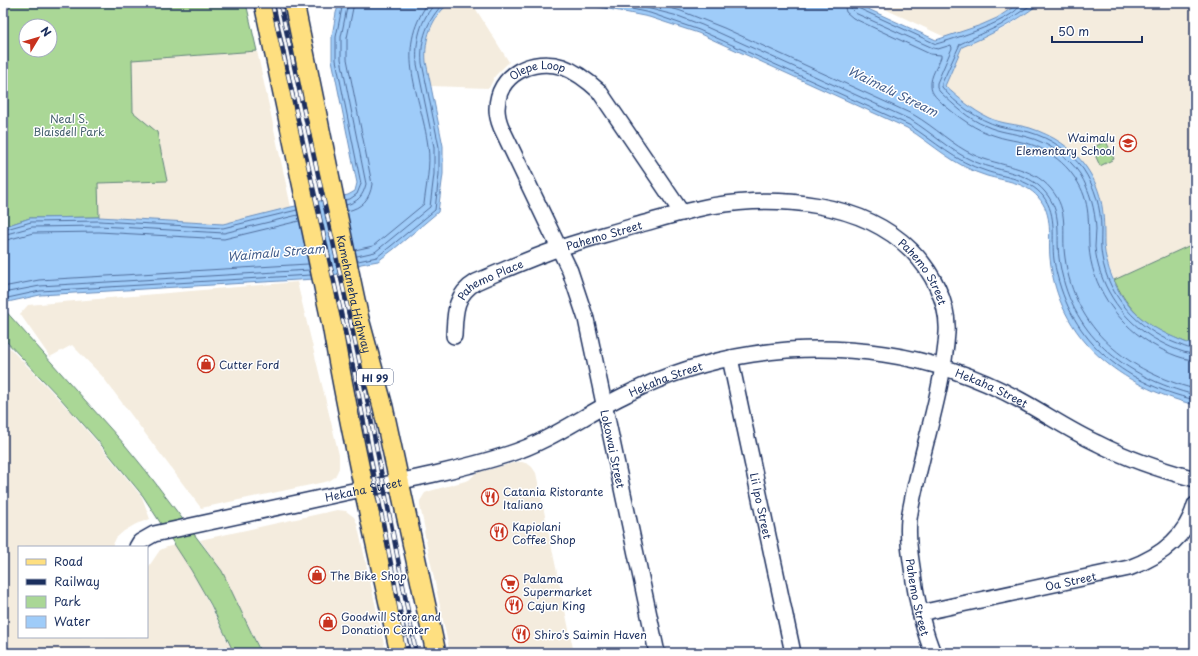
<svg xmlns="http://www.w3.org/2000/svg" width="1198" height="656" font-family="'Playpen Sans',sans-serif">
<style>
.built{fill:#f4ecde}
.green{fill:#aad796;stroke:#62837a;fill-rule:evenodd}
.water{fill:#9fccf9;stroke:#6a8dbb}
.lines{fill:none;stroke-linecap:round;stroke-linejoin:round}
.shore{stroke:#506e9c;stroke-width:1}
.minor-casing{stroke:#1b2f5e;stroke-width:18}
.major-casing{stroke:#1b2f5e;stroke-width:22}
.minor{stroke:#fff;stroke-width:15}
.major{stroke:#fedf80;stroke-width:19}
.rail-casing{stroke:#1b2f5e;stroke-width:4.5}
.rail{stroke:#fff;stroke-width:3;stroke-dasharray:9;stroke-linecap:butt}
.labels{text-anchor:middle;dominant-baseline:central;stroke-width:3;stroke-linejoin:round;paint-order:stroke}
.shield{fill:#fff;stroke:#5f6d8e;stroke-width:1}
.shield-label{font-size:10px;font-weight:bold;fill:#1b2f5e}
.street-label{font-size:11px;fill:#1b2f5e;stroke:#fff}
.park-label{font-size:11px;fill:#46616f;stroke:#fff}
.poi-label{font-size:11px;fill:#1b2f5e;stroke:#fff;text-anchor:start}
.water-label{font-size:12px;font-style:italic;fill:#435e8c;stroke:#fff}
</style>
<rect width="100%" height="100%" fill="#fff"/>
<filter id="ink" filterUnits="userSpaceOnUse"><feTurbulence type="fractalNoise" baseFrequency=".025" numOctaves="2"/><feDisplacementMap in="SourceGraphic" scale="8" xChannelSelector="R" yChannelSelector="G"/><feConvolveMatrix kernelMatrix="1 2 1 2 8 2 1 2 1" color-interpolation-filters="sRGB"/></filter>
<g filter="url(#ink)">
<!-- built -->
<g class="built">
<polygon points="450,3 472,3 509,62 495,76 489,88 430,86 426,62 425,50 427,40 434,21 440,12"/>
<polygon points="872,3 1019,3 997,18 981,25 945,37"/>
<polygon points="1040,3 1195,3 1195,243 1114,280 1106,258 1104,246 1104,216 1102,203 1098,190 1076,156 1066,147 1044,133 1029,128 1000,122 981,114 972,109 945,86 962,47 1003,29 1016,21"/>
<polygon points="257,51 291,207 223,224 99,217 98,183 167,180 157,132 133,112 132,60"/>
<polygon points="297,282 339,455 339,468 335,477 329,481 201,508 102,376 72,345 50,357 20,314 28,305"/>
<polygon points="3,341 60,400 97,442 142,497 150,519 136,524 124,531 116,538 112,547 19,547 19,637 147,637 147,569 160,550 167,547 175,545 191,570 212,609 233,653 3,653"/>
<polygon points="517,462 522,462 528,464 532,467 536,473 574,653 450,653 424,531 425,530 420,506 420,501 425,493 430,491 469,480 476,473"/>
<polygon points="337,510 346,511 354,517 357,523 386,653 262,653 222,571 200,540"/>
</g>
<!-- green -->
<g class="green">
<path d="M3,3H246L257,51L132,60L133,112L157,132L167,181L98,183L99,217L30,218L3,227ZM26,26H50V50H26Z"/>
<polygon points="1106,141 1114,159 1100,166 1092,148"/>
<path d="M1195,243V346C1155,331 1133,320 1114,280Z"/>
<polygon points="3,308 125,445 147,472 222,571 261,653 234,653 211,605 191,570 143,496 98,441 60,398 3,338"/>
</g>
<!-- water -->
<g class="water">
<path d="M339,3H450C431,17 424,40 426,62L443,146V174L438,212L394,249L378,261L361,264L343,273L315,279L40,295L3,303V227L30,218L99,217L223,224L291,207L348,195L355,191L357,183L332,60V36L336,13Z"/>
<path d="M579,3H855L936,40L981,25L997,18L1019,3H1040C1016,22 991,35 962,47L945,86C959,98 972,110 989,118C1002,124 1016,124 1030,128C1052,135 1073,148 1086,167C1104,193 1104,215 1104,245C1105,256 1108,267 1112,277C1129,318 1156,331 1195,346V405C1121,386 1058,340 1050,258C1048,237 1054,215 1038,197C1025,182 1005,181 987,176C954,166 934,145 907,128L698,33L649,17Z"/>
</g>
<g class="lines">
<!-- shore -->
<g class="shore">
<polyline points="343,3 336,37 336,60 361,184 357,194 350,199 345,200"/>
<path d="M604,3L650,13L699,30L909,125C936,142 954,161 986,171C1006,178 1028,178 1043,196C1058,216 1051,238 1054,260C1067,339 1121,382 1195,400"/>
<path d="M627,3L678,16L702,25L911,120C932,133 949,150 971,160C996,172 1027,170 1045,192C1063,213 1056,234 1059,258C1069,334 1124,377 1195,395"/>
<path d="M654,3L681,11L724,28L914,115C935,127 952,145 974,155C1000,167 1031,165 1051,189C1070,212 1061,231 1065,258C1075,330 1128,372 1195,389"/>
<path d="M844,3L846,12L853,18L930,54L941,55V57C938,66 930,76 931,86C931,94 938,99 944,105C960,118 975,130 996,136C1010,141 1026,141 1040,148C1052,154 1064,163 1072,174C1091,198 1088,219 1089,246C1091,285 1116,321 1147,341C1159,349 1181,360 1195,360"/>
<path d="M850,3L851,9L855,13L933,48L938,49L951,45L952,48L937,83V88L940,92C954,105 968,119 986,126C999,132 1013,133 1027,137C1047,142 1068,156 1080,174C1090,191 1095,209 1096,229C1096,235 1095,241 1095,247C1098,283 1120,317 1150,336C1161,343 1182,354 1195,354"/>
<path d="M855,3V6L858,8L936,44C951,40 1019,19 1021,3"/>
<path d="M1034,3L1001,25L960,44L942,83V87C955,104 979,120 999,126C1009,129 1019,129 1029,132C1050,138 1070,151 1083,169C1095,187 1101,208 1101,229C1101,239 1100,247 1102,257C1108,296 1138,329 1175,343C1181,345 1188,349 1195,349"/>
<path d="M346,205C358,202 363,196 366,184L341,59V37L348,3"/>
<path d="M347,211C362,208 370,199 372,184L347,59V38L354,3"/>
<polyline points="3,230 31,222 99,221 223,228 297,210"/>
<polyline points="3,235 32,227 99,226 224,233 298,215"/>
<polyline points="3,241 33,233 99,232 224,239 299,221"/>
<path d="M355,250L373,246L424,204C426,186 431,165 428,146C421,93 393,53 428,3"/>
<path d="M357,256L375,252L430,207L434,174V147L417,64C415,42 420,19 436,3"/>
<path d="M358,261L377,257L391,246L435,210L439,174V147L422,63C420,40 427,20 444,3"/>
<polyline points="3,287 39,280 308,264"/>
<polyline points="3,293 40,286 310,270"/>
<polyline points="3,299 40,291 311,275"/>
</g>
<!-- minor casing -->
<g class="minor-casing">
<g id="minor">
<path id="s1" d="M454,336C455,314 454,295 476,282C499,272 522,262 546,253C574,242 605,235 634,226C660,219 685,211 711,206C776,195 862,201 911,250C932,271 949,303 947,333C944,375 933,414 923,454C918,476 912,497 909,519C907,540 911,560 914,581C918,606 923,629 933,653"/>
<path id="s2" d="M730,358L793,653"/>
<path id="s3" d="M137,547L140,542L154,534C218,520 283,506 348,492C402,481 456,471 509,454C551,441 587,413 627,394C706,354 797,341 884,354C932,361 978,377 1020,400C1046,414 1070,431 1097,443C1128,459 1161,470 1195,479"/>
<path id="s4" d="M920,613L1129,568C1159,557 1186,538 1195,505"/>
<path id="s5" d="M657,653L586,319L570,271L501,127C499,122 497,115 497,109C497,74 533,57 563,67C577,72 588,81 599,91L682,213"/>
</g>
</g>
<!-- major casing -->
<g class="major-casing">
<g id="major">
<path d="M264,3L332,325C351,435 376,544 400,653"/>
<path id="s6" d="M294,3L349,272L359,319L383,407L436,653"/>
</g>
</g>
<!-- minor -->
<use href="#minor" class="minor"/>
<!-- major -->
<use href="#major" class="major"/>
<!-- rail casing -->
<g class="rail-casing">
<g id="rail">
<polyline points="272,3 355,376 408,653"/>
<polyline points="280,3 362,373 416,653"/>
</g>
</g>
<!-- rail -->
<use href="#rail" class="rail"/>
</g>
</g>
<!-- icons -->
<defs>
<g id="school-ring" transform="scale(0.9)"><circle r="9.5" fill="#fff" stroke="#c8321e" stroke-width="1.5"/><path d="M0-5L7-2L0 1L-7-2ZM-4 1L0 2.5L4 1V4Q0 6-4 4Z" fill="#c8321e"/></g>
<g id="shop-ring" transform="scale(0.9)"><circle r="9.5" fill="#fff" stroke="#c8321e" stroke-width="1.5"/><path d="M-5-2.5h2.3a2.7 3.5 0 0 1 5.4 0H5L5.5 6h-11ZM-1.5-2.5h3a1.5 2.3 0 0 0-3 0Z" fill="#c8321e"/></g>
<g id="restaurant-ring" transform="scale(0.9)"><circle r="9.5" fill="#fff" stroke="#c8321e" stroke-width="1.5"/><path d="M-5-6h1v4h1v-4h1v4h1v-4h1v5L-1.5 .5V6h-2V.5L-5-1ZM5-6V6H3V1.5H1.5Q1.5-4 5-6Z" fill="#c8321e"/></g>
<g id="supermarket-ring" transform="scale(0.9)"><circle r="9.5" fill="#fff" stroke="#c8321e" stroke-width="1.5"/><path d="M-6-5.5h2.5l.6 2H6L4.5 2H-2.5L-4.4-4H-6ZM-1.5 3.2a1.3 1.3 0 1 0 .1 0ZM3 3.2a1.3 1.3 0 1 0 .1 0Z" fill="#c8321e"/></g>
</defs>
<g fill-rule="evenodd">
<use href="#school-ring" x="1128" y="143"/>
<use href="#shop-ring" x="206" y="364"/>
<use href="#restaurant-ring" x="490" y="497"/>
<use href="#restaurant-ring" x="499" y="532"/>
<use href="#shop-ring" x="317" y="575"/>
<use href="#supermarket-ring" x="510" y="584"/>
<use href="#restaurant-ring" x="514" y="605"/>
<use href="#shop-ring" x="328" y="622"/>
<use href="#restaurant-ring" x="521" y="634"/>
</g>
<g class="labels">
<!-- shield labels -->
<rect class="shield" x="357" y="369" width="36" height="16" rx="3"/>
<g class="shield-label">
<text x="375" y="377">HI 99</text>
</g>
<!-- street labels -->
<g class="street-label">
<text stroke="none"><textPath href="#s5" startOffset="635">Olepe Loop</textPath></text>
<text stroke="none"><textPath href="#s1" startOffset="198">Pahemo Street</textPath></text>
<text stroke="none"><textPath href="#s1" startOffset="546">Pahemo Street</textPath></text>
<text stroke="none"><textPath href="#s1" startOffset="75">Pahemo Place</textPath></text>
<text stroke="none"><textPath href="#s6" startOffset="297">Kamehameha Highway</textPath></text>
<text stroke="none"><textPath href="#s3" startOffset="560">Hekaha Street</textPath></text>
<text stroke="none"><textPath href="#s3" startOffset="896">Hekaha Street</textPath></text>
<text transform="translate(613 449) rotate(78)">Lokowai Street</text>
<text stroke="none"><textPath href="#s3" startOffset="236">Hekaha Street</textPath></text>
<text stroke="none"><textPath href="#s2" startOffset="151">Lii Ipo Street</textPath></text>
<text stroke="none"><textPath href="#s4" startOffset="154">Oa Street</textPath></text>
<text stroke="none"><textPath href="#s1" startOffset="883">Pahemo Street</textPath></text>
</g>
<!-- park labels -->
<g class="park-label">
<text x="69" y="118">Neal S.<tspan x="69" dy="13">Blaisdell Park</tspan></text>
</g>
<!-- poi labels -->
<g class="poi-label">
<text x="1115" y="137" text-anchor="end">Waimalu<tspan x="1115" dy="13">Elementary School</tspan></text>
<text x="219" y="364">Cutter Ford</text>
<text x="503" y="491">Catania Ristorante<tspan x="503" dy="13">Italiano</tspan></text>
<text x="512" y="526">Kapiolani<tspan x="512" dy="13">Coffee Shop</tspan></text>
<text x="330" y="575">The Bike Shop</text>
<text x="523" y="578">Palama<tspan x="523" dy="13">Supermarket</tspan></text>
<text x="527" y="605">Cajun King</text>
<text x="341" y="616">Goodwill Store and<tspan x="341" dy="13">Donation Center</tspan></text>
<text x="534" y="634">Shiro's Saimin Haven</text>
</g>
<!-- water labels -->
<g class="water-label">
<text transform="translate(893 91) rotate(26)">Waimalu Stream</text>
<text transform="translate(276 252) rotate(-5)">Waimalu Stream</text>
</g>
</g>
<!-- margin -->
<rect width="1198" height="656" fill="none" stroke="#fff" stroke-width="16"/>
<rect x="8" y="8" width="1182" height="640" fill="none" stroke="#1b2f5e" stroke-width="1.5" filter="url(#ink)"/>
<!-- legend -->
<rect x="18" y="546" width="130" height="92" fill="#ffffff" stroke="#a4acbf"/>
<rect x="26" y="559" width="20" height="6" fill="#fedf80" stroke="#a4acbf"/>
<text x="54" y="566" font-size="12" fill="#1b2f5e">Road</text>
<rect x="26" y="579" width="20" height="6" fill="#1b2f5e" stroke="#a4acbf"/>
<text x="54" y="586" font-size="12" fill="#1b2f5e">Railway</text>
<rect x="26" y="596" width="20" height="12" fill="#aad796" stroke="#a4acbf"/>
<text x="54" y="606" font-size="12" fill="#1b2f5e">Park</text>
<rect x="26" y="616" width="20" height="12" fill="#9fccf9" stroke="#a4acbf"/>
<text x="54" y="626" font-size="12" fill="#1b2f5e">Water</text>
<!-- north arrow -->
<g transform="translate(38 38) rotate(52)"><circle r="19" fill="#ffffff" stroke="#a4acbf"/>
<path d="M0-3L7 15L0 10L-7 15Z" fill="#c8321e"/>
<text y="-6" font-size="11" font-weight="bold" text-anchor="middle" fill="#1b2f5e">N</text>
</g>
<!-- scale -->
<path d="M1052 36v6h90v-6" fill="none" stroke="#1b2f5e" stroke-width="2"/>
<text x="1058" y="36" font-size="12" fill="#1b2f5e" stroke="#ffffff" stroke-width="3" paint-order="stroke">50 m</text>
</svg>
